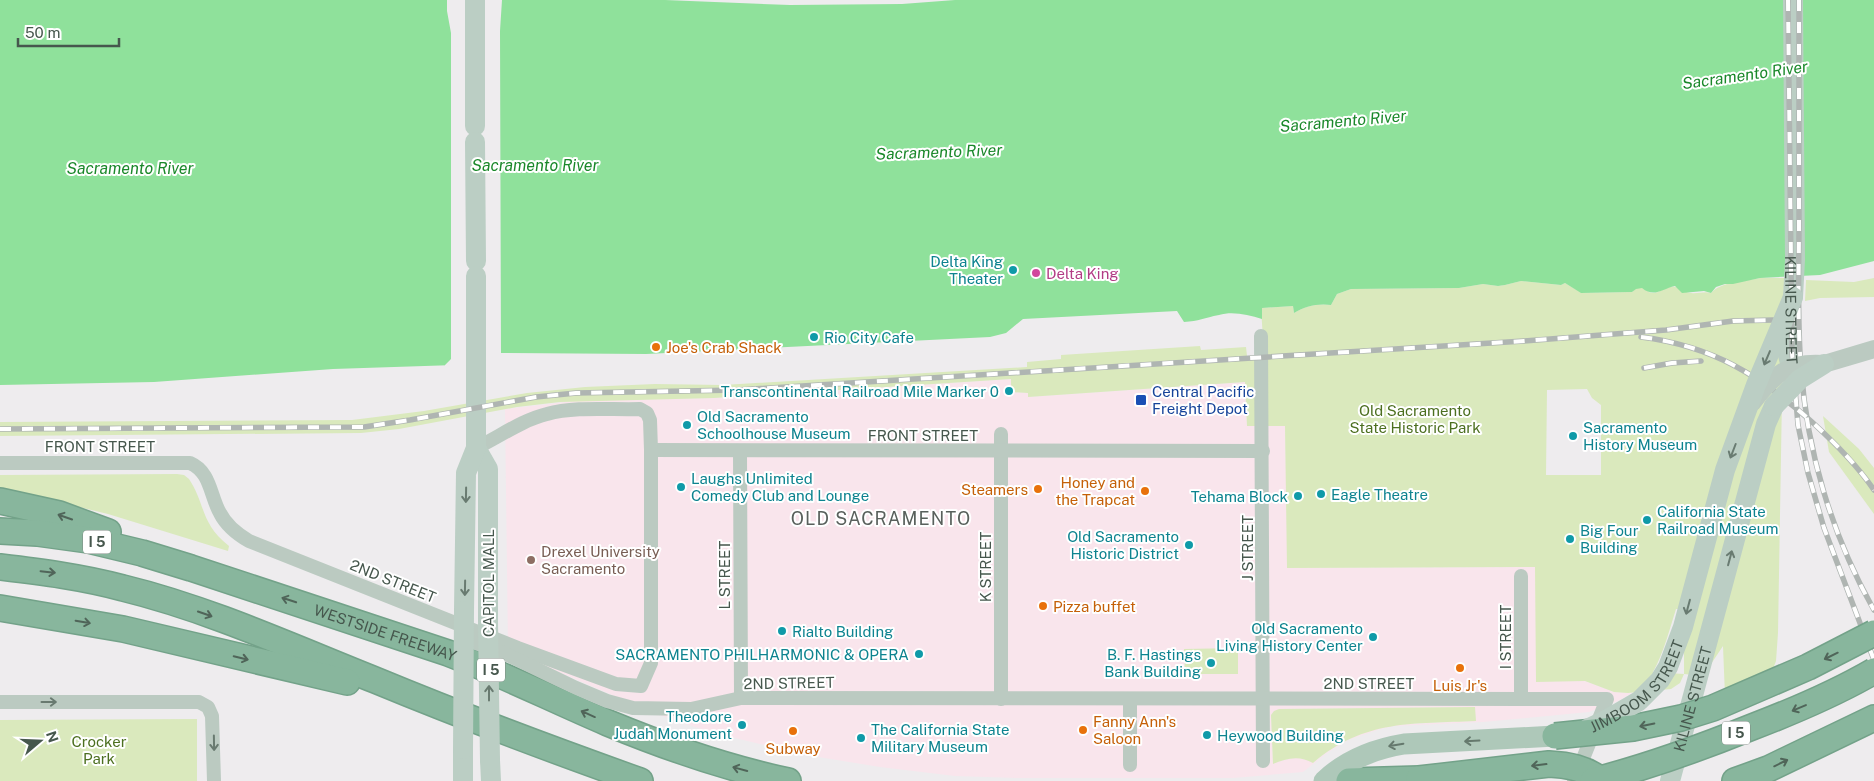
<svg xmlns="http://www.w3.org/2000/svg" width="1874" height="781" font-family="'Public Sans',sans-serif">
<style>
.commercial{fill:#f9e5ec;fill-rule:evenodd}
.green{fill:#dae9bd;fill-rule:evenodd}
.water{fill:#8fe19b}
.pier{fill:#eeecee}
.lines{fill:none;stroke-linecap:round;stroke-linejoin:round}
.motorway-casing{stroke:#73a289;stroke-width:28}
.minor{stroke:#bbcac1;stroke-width:14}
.tertiary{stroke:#bbcac1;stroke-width:18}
.secondary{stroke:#bbcec4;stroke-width:20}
.primary{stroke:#aec8b9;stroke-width:21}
.motorway{stroke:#88b69d;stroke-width:25}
.rail-casing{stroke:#afb5b2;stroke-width:5.5}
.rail{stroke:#fff;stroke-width:4;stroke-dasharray:11;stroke-linecap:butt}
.motorway-bridge-casing{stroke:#73a289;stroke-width:28;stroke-linecap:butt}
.tertiary-bridge{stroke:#bbcac1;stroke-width:18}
.secondary-bridge{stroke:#bbcec4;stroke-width:20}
.motorway-bridge{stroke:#88b69d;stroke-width:25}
.oneway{stroke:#697b71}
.oneway2{stroke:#506559}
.oneway3{stroke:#697a70}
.oneway4{stroke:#65796d}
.culture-dot{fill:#0f9aa8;stroke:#fff;stroke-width:2}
.hotel-dot{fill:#d1479c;stroke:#fff;stroke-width:2}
.food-dot{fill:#e8710a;stroke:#fff;stroke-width:2}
.transit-dot{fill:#1a4fb4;stroke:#fff;stroke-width:2}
.education-dot{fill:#8d6e63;stroke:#fff;stroke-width:2}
.labels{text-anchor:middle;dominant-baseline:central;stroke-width:4;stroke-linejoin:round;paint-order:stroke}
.shield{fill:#fff;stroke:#7e8982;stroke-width:1}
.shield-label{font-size:14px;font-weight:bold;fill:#46574d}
.culture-label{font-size:15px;fill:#0d838f;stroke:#fff;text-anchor:start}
.hotel-label{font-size:15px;fill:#b23c85;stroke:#fff;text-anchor:start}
.street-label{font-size:15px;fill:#46574d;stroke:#fff}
.food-label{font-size:15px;fill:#c56008;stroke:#fff;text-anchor:start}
.transit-label{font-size:15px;fill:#164399;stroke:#fff;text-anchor:start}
.park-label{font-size:15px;fill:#4c6f20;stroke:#fff}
.education-label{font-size:15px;fill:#785e54;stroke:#fff;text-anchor:start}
.water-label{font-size:16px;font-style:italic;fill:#1a882a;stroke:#fff}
.quarter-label{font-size:18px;letter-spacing:1px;fill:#59605c;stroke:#fff}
</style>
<rect width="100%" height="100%" fill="#eeecee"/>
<!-- commercial -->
<path class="commercial" d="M1012,379L1011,392L1028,393L1029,397L1245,382L1247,426H1285L1288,568L1536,567V681H1585L1614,692L1632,693L1618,701L1589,712L1483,722L1394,726L1380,729L1348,740L1330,751L1303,772L1233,778H1017L955,776L880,767L806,755L710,732L656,714L508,650L505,409L574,401L714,398ZM1474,707L1476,721L1391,725L1372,730L1349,739L1330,750L1313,763L1304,758H1292L1273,763L1271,715L1279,709Z"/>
<!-- green -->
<g class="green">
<path d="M1760,278H1784L1778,633L1776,661L1770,677L1725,696L1723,646L1703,676L1684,674L1680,683L1671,689L1628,693L1614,692L1585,681L1536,682L1535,567L1287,568L1285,426H1247L1245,382L1028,397V393L1011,392V379L714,398L560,402L517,407L399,429L361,433L0,436V422L352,420L424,411L527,393L585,387L655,384L723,385L1027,367V362L1061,359V355L1200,346L1201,350L1246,347L1247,356L1264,355L1261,308L1293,306L1294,313C1304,306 1319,303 1331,305L1337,294L1351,289L1459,288L1483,284L1498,286L1505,285L1521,281L1561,285L1565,283L1582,293L1632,292L1636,288H1643C1657,301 1662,284 1676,287C1681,288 1686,293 1691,293C1698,294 1704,291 1711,293C1722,281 1744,282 1760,278ZM1587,389L1592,398L1601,405V475H1546L1547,390ZM1676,609H1684V674L1653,672C1664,652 1669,631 1676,609Z"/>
<polygon points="1874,278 1874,297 1820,298 1805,301 1806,280 1854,282"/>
<polygon points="1823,416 1859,449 1874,468 1874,514 1829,452"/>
<path d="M177,474L184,475L189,479C206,505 200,523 229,546L228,551L108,514L0,488V475Z"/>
<polygon points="1238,648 1238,674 1185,674 1184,649"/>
<path d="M1475,707L1476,721C1413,724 1365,719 1313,763C1300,755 1286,758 1273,764L1271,715L1274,711L1279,709Z"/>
<polygon points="197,719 197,781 0,781 0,720"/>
</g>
<!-- water -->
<path class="water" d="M0,0H665L790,5L902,4L955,0H1874V261L1820,275L1760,278L1733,284H1725L1716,287L1711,293L1704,291L1682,293L1675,286C1662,289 1654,298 1642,288L1636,289L1632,292L1581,293L1565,283L1561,285L1521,281L1505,285L1498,286L1483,284L1459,288L1351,289L1337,294L1331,305C1319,303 1304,306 1294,313L1293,306L1262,308V319C1248,315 1233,311 1219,315C1204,318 1199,321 1184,322L1177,311L1023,319L1006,333L990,337L646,354L500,353L455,365L333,369L154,382L0,385Z"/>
<!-- pier -->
<polygon class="pier" points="447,0 502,0 500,31 501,355 455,368 445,368 445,365 451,359 451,33 447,11"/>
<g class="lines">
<!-- motorway casing -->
<g class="motorway-casing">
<g id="motorway">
<polyline points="0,501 59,514 108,532"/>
<path id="s2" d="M0,531L37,533L88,540L142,553L191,568L448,653C502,674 554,700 608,723C666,747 726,768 788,781"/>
<path d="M0,567C42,572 82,577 123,588C209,609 292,647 375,680C462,716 550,749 640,781"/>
<polyline points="0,608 123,629 347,682"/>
<polyline points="1349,781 1419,779"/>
<polyline points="1735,781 1768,769 1874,718"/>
</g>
</g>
<!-- minor -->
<g class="minor">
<polyline points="1261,336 1263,761"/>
<polyline points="1001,434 1001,699"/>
<polyline points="651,450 1263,451"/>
<polyline points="740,451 741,698"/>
<path d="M0,463H190C211,472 210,496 220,513C226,525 237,534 249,541L518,648L616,684L641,686L651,663V450L650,420L647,413L640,409C611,410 575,406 547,414C522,420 499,437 476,448"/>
<polyline points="1521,576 1521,699"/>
<polyline points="464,639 504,653 576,688 607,701 633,708 691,709 741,698 769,698 1607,699 1574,781"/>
<polyline points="0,702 199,702 208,707 212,716 214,781"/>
<polyline points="1130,765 1130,699"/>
</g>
<!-- tertiary -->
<polyline class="tertiary" points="1824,364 1874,349"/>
<!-- secondary -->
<g class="secondary">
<polyline points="475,0 475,126"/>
<polyline points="1793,0 1795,260 1793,297"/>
<polyline points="475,142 476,261"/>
<polyline points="1788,331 1787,351 1791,367"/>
<polyline points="476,448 488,469 488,622"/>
<polyline points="464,611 466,473 476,448 476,276"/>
<polyline points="463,749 463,781"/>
<polyline points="490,760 491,781"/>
<path id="s1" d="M1670,781L1766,424L1774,406"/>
</g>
<!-- primary -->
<path class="primary" d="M1324,781C1346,760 1374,749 1404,744L1555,736"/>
<!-- motorway -->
<use href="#motorway" class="motorway"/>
<!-- rail casing -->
<g class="rail-casing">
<g id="rail">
<path id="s3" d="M1788,0L1792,353L1798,425L1808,473L1824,528L1874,660"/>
<path d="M1799,0C1799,73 1799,147 1799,220C1799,269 1797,319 1801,368C1807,452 1832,536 1874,610"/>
<path d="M1641,337C1713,346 1759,375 1812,422C1835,443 1857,465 1874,490"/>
<polyline points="1644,368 1672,363 1701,361"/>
<polyline points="0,429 364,427 410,420 536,397 576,393 738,390 1524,341 1666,330 1733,321 1773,320"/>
</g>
</g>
<!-- rail -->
<use href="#rail" class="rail"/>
<!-- motorway-bridge casing -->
<g class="motorway-bridge-casing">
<g id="motorway-bridge">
<polyline points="1555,736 1633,728 1681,718 1713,708 1808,667 1874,633"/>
<path d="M1419,779L1549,764C1568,765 1586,768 1602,781"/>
<path d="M1593,781C1647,767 1700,748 1752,727C1794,711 1836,693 1874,671"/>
</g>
</g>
<!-- tertiary-bridge -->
<path class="tertiary-bridge" d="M1752,403C1773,376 1787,361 1824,364"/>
<!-- secondary-bridge -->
<g class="secondary-bridge">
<polyline points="1774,406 1800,379 1824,364"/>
<polyline points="488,622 490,760"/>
<path id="s4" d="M1587,729L1608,719L1639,701L1660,680L1668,667L1683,627L1725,470L1756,385L1793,297"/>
<polyline points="463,749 464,611"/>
</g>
<!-- motorway-bridge -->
<use href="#motorway-bridge" class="motorway-bridge"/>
</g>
<!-- one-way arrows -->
<defs><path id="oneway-shaft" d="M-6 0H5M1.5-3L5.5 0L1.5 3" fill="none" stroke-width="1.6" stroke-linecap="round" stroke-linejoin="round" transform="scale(1.25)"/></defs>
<g class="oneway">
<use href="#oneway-shaft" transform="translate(1767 358) rotate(113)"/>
<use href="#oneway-shaft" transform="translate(1733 451) rotate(111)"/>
<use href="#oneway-shaft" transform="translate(466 495) rotate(91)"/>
<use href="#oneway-shaft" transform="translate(1730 558) rotate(-75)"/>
<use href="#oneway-shaft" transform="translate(465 588) rotate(91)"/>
<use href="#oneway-shaft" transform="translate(1688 607) rotate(105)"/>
<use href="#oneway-shaft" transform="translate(489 693) rotate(-90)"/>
</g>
<g class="oneway2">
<use href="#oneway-shaft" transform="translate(65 517) rotate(-161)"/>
<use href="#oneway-shaft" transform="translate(48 572) rotate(6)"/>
<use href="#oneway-shaft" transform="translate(289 600) rotate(-162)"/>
<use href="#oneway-shaft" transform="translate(205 614) rotate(19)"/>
<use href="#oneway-shaft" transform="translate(83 622) rotate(10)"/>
<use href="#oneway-shaft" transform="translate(1831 656) rotate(154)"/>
<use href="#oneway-shaft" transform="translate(241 658) rotate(13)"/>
<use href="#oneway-shaft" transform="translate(1799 708) rotate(157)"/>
<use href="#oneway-shaft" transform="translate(588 714) rotate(-156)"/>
<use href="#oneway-shaft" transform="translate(1647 725) rotate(168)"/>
<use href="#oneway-shaft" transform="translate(1781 763) rotate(-26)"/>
<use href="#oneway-shaft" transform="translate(1539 765) rotate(173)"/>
<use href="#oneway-shaft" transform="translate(740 769) rotate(-165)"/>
</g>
<g class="oneway3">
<use href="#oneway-shaft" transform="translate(49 702)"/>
<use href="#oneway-shaft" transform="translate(214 743) rotate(89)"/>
</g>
<g class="oneway4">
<use href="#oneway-shaft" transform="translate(1472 741) rotate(177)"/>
<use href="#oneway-shaft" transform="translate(1396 745) rotate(170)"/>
</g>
<!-- markers -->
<g class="culture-dot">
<circle cx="1013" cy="270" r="5"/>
<circle cx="814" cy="337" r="5"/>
<circle cx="1009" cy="391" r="5"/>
<circle cx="687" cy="425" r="5"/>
<circle cx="1573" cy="436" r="5"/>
<circle cx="681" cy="487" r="5"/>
<circle cx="1321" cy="494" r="5"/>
<circle cx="1298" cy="496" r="5"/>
<circle cx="1647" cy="520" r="5"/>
<circle cx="1570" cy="539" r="5"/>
<circle cx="1189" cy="545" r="5"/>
<circle cx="782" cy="631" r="5"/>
<circle cx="1373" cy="637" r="5"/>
<circle cx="919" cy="654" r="5"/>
<circle cx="1211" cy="663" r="5"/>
<circle cx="742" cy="725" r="5"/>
<circle cx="1207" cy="735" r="5"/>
<circle cx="861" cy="738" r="5"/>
</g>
<circle class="hotel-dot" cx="1036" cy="273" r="5"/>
<g class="food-dot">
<circle cx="656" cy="347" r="5"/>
<circle cx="1038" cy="489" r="5"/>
<circle cx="1145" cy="491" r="5"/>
<circle cx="1043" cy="606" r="5"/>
<circle cx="1460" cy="668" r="5"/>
<circle cx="1083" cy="730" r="5"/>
<circle cx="793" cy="731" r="5"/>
</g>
<rect class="transit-dot" x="1135" y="394" width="12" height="12" rx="2.5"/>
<circle class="education-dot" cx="531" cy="560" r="5"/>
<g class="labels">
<!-- shield labels -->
<g class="shield">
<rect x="83" y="530.5" width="28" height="23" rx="4"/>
<rect x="477" y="658.5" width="28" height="23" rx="4"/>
<rect x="1722" y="721.5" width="28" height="23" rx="4"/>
</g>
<g class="shield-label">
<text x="97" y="542">I 5</text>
<text x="491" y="670">I 5</text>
<text x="1736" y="733">I 5</text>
</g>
<!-- culture labels -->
<g class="culture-label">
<text x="1003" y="261" text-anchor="end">Delta King<tspan x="1003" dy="17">Theater</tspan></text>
<text x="824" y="337">Rio City Cafe</text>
<text x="999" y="391" text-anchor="end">Transcontinental Railroad Mile Marker 0</text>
<text x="697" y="416">Old Sacramento<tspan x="697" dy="17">Schoolhouse Museum</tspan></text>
<text x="1583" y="427">Sacramento<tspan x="1583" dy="17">History Museum</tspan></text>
<text x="691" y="478">Laughs Unlimited<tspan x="691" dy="17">Comedy Club and Lounge</tspan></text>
<text x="1331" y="494">Eagle Theatre</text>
<text x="1288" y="496" text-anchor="end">Tehama Block</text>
<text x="1657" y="511">California State<tspan x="1657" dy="17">Railroad Museum</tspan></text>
<text x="1580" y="530">Big Four<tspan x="1580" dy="17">Building</tspan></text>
<text x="1179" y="536" text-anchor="end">Old Sacramento<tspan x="1179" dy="17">Historic District</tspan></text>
<text x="1363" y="628" text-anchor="end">Old Sacramento<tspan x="1363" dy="17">Living History Center</tspan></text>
<text x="792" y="631">Rialto Building</text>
<text x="909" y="654" text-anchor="end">SACRAMENTO PHILHARMONIC &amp; OPERA</text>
<text x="1201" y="654" text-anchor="end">B. F. Hastings<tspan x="1201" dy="17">Bank Building</tspan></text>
<text x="732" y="716" text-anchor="end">Theodore<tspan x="732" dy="17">Judah Monument</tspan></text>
<text x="871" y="729">The California State<tspan x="871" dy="17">Military Museum</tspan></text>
<text x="1217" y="735">Heywood Building</text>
</g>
<!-- hotel labels -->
<g class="hotel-label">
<text x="1046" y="273">Delta King</text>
</g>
<!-- street labels -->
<g class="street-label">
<text stroke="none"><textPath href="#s3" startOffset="310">KILINE STREET</textPath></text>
<text x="923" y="435">FRONT STREET</text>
<text x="100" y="446">FRONT STREET</text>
<text transform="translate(1247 548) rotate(-90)">J STREET</text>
<text transform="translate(985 567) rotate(-90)">K STREET</text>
<text transform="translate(724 575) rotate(-90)">L STREET</text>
<text transform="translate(393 581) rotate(22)">2ND STREET</text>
<text transform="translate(488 583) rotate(-90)">CAPITOL MALL</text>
<text stroke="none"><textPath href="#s2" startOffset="400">WESTSIDE FREEWAY</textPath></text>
<text transform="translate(1505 637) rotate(-90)">I STREET</text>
<text stroke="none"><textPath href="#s4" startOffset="68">JIMBOOM STREET</textPath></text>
<text transform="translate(789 683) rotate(-1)">2ND STREET</text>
<text x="1369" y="683">2ND STREET</text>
<text stroke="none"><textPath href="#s1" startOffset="85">KILINE STREET</textPath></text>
</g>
<!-- food labels -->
<g class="food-label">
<text x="666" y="347">Joe's Crab Shack</text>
<text x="1135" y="482" text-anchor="end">Honey and<tspan x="1135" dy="17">the Trapcat</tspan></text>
<text x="1028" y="489" text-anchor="end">Steamers</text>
<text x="1053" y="606">Pizza buffet</text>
<text x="1460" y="685" text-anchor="middle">Luis Jr's</text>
<text x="1093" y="721">Fanny Ann's<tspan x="1093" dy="17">Saloon</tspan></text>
<text x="793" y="748" text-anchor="middle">Subway</text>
</g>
<!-- transit labels -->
<g class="transit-label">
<text x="1152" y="391">Central Pacific<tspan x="1152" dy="17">Freight Depot</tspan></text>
</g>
<!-- park labels -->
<g class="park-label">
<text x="1415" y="410">Old Sacramento<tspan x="1415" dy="17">State Historic Park</tspan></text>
<text x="99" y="741">Crocker<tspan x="99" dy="17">Park</tspan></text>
</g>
<!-- education labels -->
<g class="education-label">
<text x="541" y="551">Drexel University<tspan x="541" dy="17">Sacramento</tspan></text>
</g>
<!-- water labels -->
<g class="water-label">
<text transform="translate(1745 75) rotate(-8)">Sacramento River</text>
<text transform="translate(1343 121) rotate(-5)">Sacramento River</text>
<text transform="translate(939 152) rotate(-2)">Sacramento River</text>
<text x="535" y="165">Sacramento River</text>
<text x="130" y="168">Sacramento River</text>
</g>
<!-- quarter labels -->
<g class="quarter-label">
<text x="881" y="518">OLD SACRAMENTO</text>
</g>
</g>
<!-- north arrow -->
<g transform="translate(40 741) rotate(71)" stroke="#ffffff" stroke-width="4" paint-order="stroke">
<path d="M0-4L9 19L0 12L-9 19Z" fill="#46574d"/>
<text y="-8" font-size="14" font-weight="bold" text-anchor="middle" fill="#46574d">N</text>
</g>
<!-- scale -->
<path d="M18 38v8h101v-8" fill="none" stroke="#46574d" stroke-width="2.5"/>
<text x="25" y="38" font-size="15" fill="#46574d" stroke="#ffffff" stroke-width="4" paint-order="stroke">50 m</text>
</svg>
